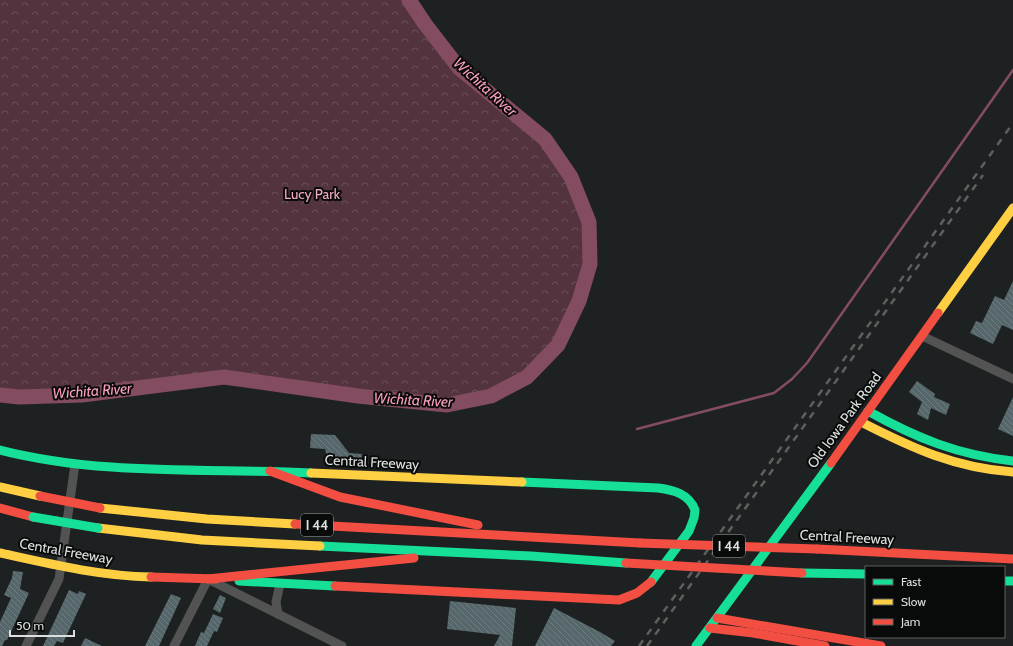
<svg xmlns="http://www.w3.org/2000/svg" width="1013" height="646" font-family="Cabin,sans-serif">
<style>
.park{fill:url(#park-crowns)}
.lines{fill:none;stroke-linecap:round;stroke-linejoin:round}
.stream{stroke:#844c60;stroke-width:2.5}
.river{stroke:#844c60;stroke-width:15}
.building{fill:url(#building-back-hatch)}
.street{stroke:#535353;stroke-width:9}
.fast{stroke:#16e098;stroke-width:9}
.slow{stroke:#ffcf43;stroke-width:9}
.jam{stroke:#f24e42;stroke-width:9}
.rail{stroke:#5f5f5f;stroke-width:2.5;stroke-dasharray:7 7;stroke-linecap:butt}
.fast-bridge{stroke:#16e098;stroke-width:9}
.jam-bridge{stroke:#f24e42;stroke-width:9}
.labels{text-anchor:middle;dominant-baseline:central;stroke-width:4;stroke-linejoin:round;paint-order:stroke}
.shield{fill:#090b0b;stroke:#9da0a0;stroke-width:1}
.shield-label{font-size:13px;font-weight:bold;fill:#dde0e0}
.park-label{font-size:14px;fill:#f5aac3;stroke:#090b0b}
.street-label{font-size:14px;fill:#dde0e0;stroke:#090b0b}
.water-label{font-size:15px;font-style:italic;fill:#fb9ebe;stroke:#090b0b}
</style>
<defs>
<pattern id="park-crowns" width="20" height="18" patternUnits="userSpaceOnUse"><rect width="20" height="18" fill="#52333e"/><path d="M2 6a3 3 0 1 1 6 0M12 15a3 3 0 1 1 6 0" fill="none" stroke="#6a505a"/></pattern>
<pattern id="building-back-hatch" width="6" height="6" patternUnits="userSpaceOnUse"><rect width="6" height="6" fill="#55676a"/><path d="M-1 5l2 2M0 0l6 6M5-1l2 2" fill="none" stroke="#6d7c7f"/></pattern>
</defs>
<rect width="100%" height="100%" fill="#1e2121"/>
<!-- park -->
<polygon class="park" points="0,0 409,0 425,24 459,68 545,139 571,177 589,222 590,264 579,301 558,345 527,377 491,396 447,405 358,396 224,377 82,395 19,397 0,395"/>
<g class="lines">
<!-- stream -->
<polyline class="stream" points="637,429 774,393 792,379 807,363 1013,70"/>
<!-- river -->
<polyline class="river" points="0,395 19,397 82,395 224,377 358,396 447,405 491,396 527,377 558,345 579,301 590,264 589,222 571,177 545,139 459,68 425,24 409,0"/>
</g>
<!-- building -->
<g class="building">
<polygon points="1013,281 1013,330 1002,325 993,344 970,333 976,321 982,323 995,296 1004,300"/>
<polygon points="917,381 935,394 934,397 950,404 946,415 931,408 928,420 917,414 922,402 909,392"/>
<polygon points="1013,397 1013,436 998,429"/>
<polygon points="311,434 335,435 349,453 362,454 361,466 338,465 326,453 325,449 310,448"/>
<polygon points="13,571 23,572 20,589 29,593 7,640 5,640 2,646 0,646 0,622 11,598 4,595 12,578"/>
<polygon points="69,590 78,594 79,591 86,594 63,643 57,641 54,646 43,646"/>
<polygon points="171,594 181,598 159,646 145,646"/>
<polygon points="220,595 226,598 220,613 213,609"/>
<polygon points="450,601 516,608 512,646 494,646 500,635 447,629"/>
<polygon points="554,608 600,632 615,641 611,646 535,646"/>
<polygon points="213,614 223,618 217,632 214,631 207,646 195,646 201,632 204,633"/>
<polygon points="85,638 102,646 81,646"/>
</g>
<g class="lines">
<!-- street -->
<g class="street">
<polyline points="922,336 1013,379"/>
<polyline points="278,614 276,602 280,584"/>
<polyline points="26,646 59,579 75,464"/>
<polyline points="174,646 208,579 342,646"/>
</g>
<!-- fast -->
<g class="fast">
<path d="M868,411C916,438 958,455 1013,461"/>
<path d="M0,450C102,476 207,468 311,473"/>
<path d="M522,482L658,488C674,490 689,494 695,510L694,518L689,531L651,582"/>
<polyline points="320,546 531,556 626,563"/>
<polyline points="802,573 866,574"/>
<polyline points="239,581 335,586"/>
<polyline points="1004,581 1013,581"/>
<polyline points="696,646 831,463"/>
</g>
<!-- slow -->
<g class="slow">
<polyline points="938,313 1013,208"/>
<path d="M861,422C912,448 955,468 1013,472"/>
<polyline points="311,473 522,482"/>
<polyline points="0,487 40,496"/>
<polyline points="100,508 207,519 295,524"/>
<polyline points="98,528 202,540 320,546"/>
<path d="M0,553C50,564 100,576 151,577"/>
</g>
<!-- jam -->
<g class="jam">
<polyline points="831,463 938,313"/>
<polyline points="270,471 340,497 478,525"/>
<polyline points="0,508 33,517"/>
<polyline points="295,524 640,543"/>
<polyline points="817,549 1013,559"/>
<polyline points="151,577 216,579"/>
<polyline points="208,579 414,558"/>
<polyline points="335,586 619,600 637,593 651,582"/>
<polyline points="717,618 881,646"/>
<polyline points="710,628 753,633 825,646"/>
</g>
<!-- rail -->
<g class="rail">
<polyline points="639,646 1013,123"/>
<polyline points="647,646 983,175"/>
</g>
<!-- fast-bridge -->
<polyline class="fast-bridge" points="33,517 98,528"/>
<!-- jam-bridge -->
<g class="jam-bridge">
<polyline points="40,496 100,508"/>
<polyline points="640,543 817,549"/>
<polyline points="626,563 802,573"/>
</g>
</g>
<g class="labels">
<!-- shield labels -->
<g class="shield">
<rect x="301" y="514" width="32" height="22" rx="3"/>
<rect x="713" y="535" width="32" height="22" rx="3"/>
</g>
<g class="shield-label">
<text x="317" y="525">I 44</text>
<text x="729" y="546">I 44</text>
</g>
<!-- park labels -->
<g class="park-label">
<text x="312" y="194">Lucy Park</text>
</g>
<!-- street labels -->
<g class="street-label">
<text transform="translate(844 420) rotate(-54)">Old Iowa Park Road</text>
<text transform="translate(372 462) rotate(3)">Central Freeway</text>
<text transform="translate(847 537) rotate(3)">Central Freeway</text>
<text transform="translate(66 551) rotate(10)">Central Freeway</text>
</g>
<!-- water labels -->
<g class="water-label">
<text transform="translate(485 87) rotate(42)">Wichita River</text>
<text transform="translate(92 391) rotate(-4)">Wichita River</text>
<text transform="translate(413 400) rotate(3)">Wichita River</text>
</g>
</g>
<!-- legend -->
<rect x="865" y="566" width="140" height="72" fill="#090b0b" stroke="#5e6060"/>
<rect x="873" y="579" width="20" height="6" fill="#16e098" stroke="#5e6060"/>
<text x="901" y="586" font-size="12" fill="#dde0e0">Fast</text>
<rect x="873" y="599" width="20" height="6" fill="#ffcf43" stroke="#5e6060"/>
<text x="901" y="606" font-size="12" fill="#dde0e0">Slow</text>
<rect x="873" y="619" width="20" height="6" fill="#f24e42" stroke="#5e6060"/>
<text x="901" y="626" font-size="12" fill="#dde0e0">Jam</text>
<!-- scale -->
<path d="M10 630v6h64v-6" fill="none" stroke="#dde0e0" stroke-width="2"/>
<text x="16" y="630" font-size="12" fill="#dde0e0" stroke="#090b0b" stroke-width="3" paint-order="stroke">50 m</text>
</svg>
